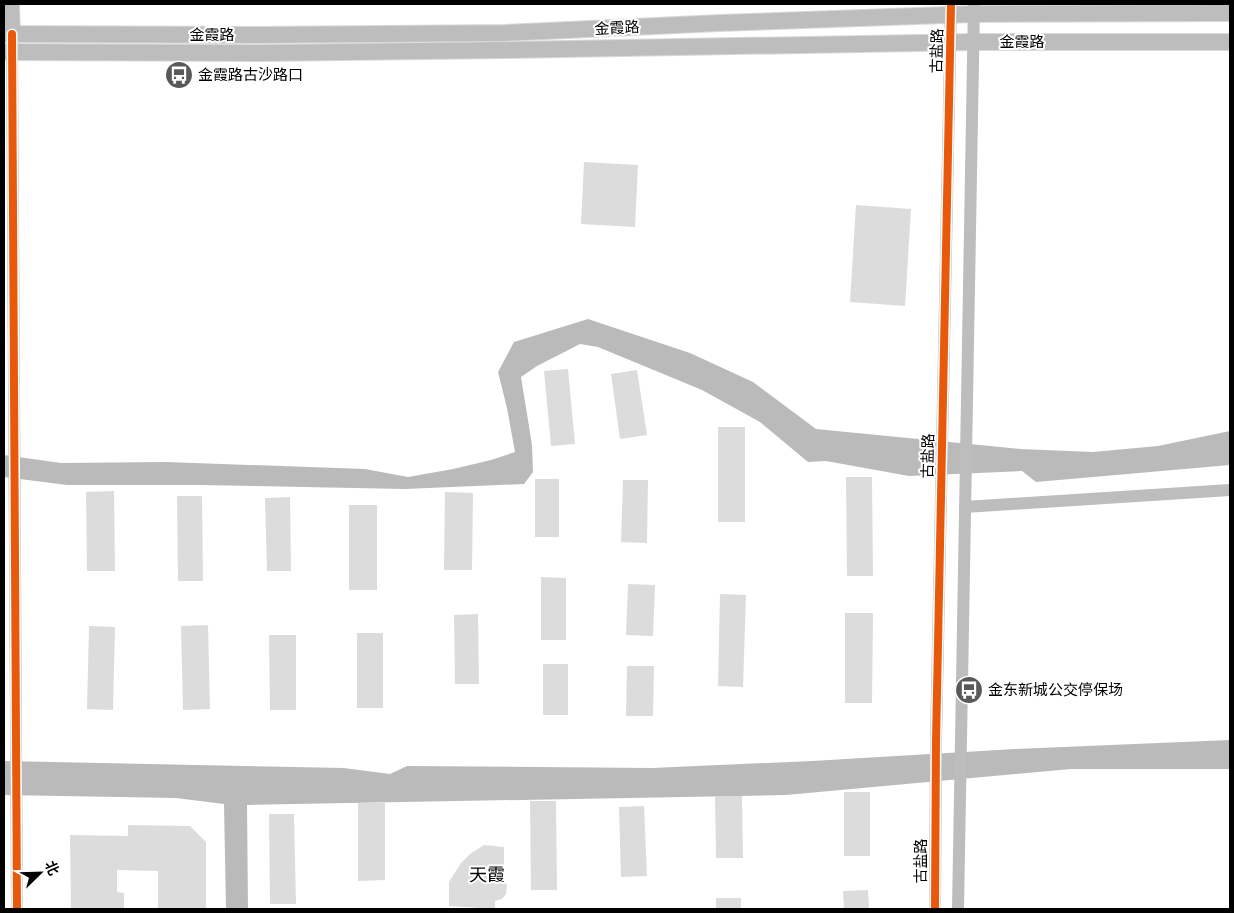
<svg xmlns="http://www.w3.org/2000/svg" width="1234" height="913" font-family="'Nunito Sans','Noto Sans SC',sans-serif">
<style>
.water{fill:#bababa}
.building{fill:#dcdcdc}
.lines{fill:none;stroke-linecap:round;stroke-linejoin:round}
.major-casing{stroke:#dbdbdb;stroke-width:18}
.minor{stroke:#bdbdbd;stroke-width:12}
.major{stroke:#bdbdbd;stroke-width:16}
.cycleway-casing{stroke:#fff;stroke-width:11}
.cycleway{stroke:#e8590c;stroke-width:8}
.labels{text-anchor:middle;dominant-baseline:central;stroke-width:4;stroke-linejoin:round;paint-order:stroke}
.street-label{font-size:15px;fill:#000;stroke:#fff}
.poi-label{font-size:15px;fill:#000;stroke:#fff;text-anchor:start}
.quarter-label{font-size:18px;fill:#000;stroke:#fff}
</style>
<rect width="100%" height="100%" fill="#fff"/>
<!-- water -->
<g class="water">
<polygon points="588,319 690,353 753,382 816,429 1020,449 1093,452 1158,446 1230,431 1230,465 1036,482 1022,471 909,476 826,461 808,462 760,422 702,390 598,347 580,344 537,366 521,377 532,445 533,472 524,484 405,489 199,485 67,485 4,477 4,455 61,463 166,462 365,469 408,477 453,469 491,460 515,452 507,408 498,372 514,342"/>
<polygon points="1230,740 1230,769 1071,769 786,795 247,805 248,909 226,909 224,804 176,798 4,795 4,761 344,768 390,774 407,766 652,768 812,761 1015,749"/>
</g>
<!-- building -->
<g class="building">
<polygon points="584,162 638,165 635,227 581,224"/>
<polygon points="856,205 911,209 905,306 850,302"/>
<polygon points="568,369 575,444 551,446 544,371"/>
<polygon points="637,370 647,435 620,439 611,374"/>
<rect x="718" y="427" width="27" height="95"/>
<polygon points="846,477 872,477 873,576 847,576"/>
<rect x="535" y="479" width="24" height="58"/>
<polygon points="623,480 648,480 647,543 621,542"/>
<polygon points="114,491 115,571 87,571 86,492"/>
<polygon points="445,492 473,493 472,570 444,570"/>
<polygon points="177,496 202,496 203,581 178,581"/>
<polygon points="290,497 291,571 267,571 265,498"/>
<rect x="349" y="505" width="28" height="85"/>
<polygon points="541,577 566,578 566,640 541,640"/>
<polygon points="628,584 655,585 653,636 626,635"/>
<polygon points="720,594 746,595 743,687 718,686"/>
<polygon points="845,613 873,613 872,703 845,703"/>
<polygon points="478,614 479,684 455,684 454,615"/>
<polygon points="208,625 210,709 183,710 181,626"/>
<polygon points="89,626 115,627 113,710 87,709"/>
<rect x="357" y="633" width="26" height="75"/>
<polygon points="269,635 296,635 296,710 270,710"/>
<rect x="543" y="664" width="25" height="51"/>
<polygon points="627,666 654,666 653,716 626,716"/>
<rect x="844" y="792" width="26" height="64"/>
<polygon points="715,796 742,796 743,858 716,858"/>
<polygon points="530,801 556,801 557,890 531,890"/>
<polygon points="358,803 385,803 385,880 358,881"/>
<polygon points="644,806 647,876 621,877 619,807"/>
<polygon points="269,814 294,814 296,904 270,904"/>
<polygon points="128,825 190,826 206,842 206,909 158,909 158,871 117,870 117,892 124,893 124,909 71,909 70,835 128,836"/>
<polygon points="484,845 504,847 504,878 507,886 506,894 502,899 495,901 495,909 449,906 449,882 461,863 470,854"/>
<polygon points="868,890 869,909 844,909 843,891"/>
<rect x="716" y="898" width="25" height="11"/>
</g>
<g class="lines">
<!-- major casing -->
<g class="major-casing">
<g id="major">
<polyline points="11,4 12,34"/>
<polyline points="4,34 256,35 504,33 720,23 974,14 1230,13"/>
<polyline points="4,52 262,53 507,50 974,42 1230,42"/>
</g>
</g>
<!-- minor -->
<g class="minor">
<polyline points="12,44 17,909"/>
<polyline points="965,507 1230,490"/>
<polyline points="935,909 936,742 951,4"/>
<polyline points="958,909 974,4"/>
</g>
<!-- major -->
<use href="#major" class="major"/>
<!-- cycleway casing -->
<g class="cycleway-casing">
<g id="cycleway">
<polyline points="12,34 17,909"/>
<polyline points="935,909 936,742 951,4"/>
</g>
</g>
<!-- cycleway -->
<use href="#cycleway" class="cycleway"/>
</g>
<!-- icons -->
<defs>
<g id="bus-disc" transform="scale(1.4375)"><circle r="9.5" fill="#595959" stroke="#fff"/><path d="M-5-6H5V4H4V6H2V4H-2V6H-4V4H-5ZM-3.5-4V0h7V-4ZM-3.5 1.2v1.5H-2V1.2ZM2 1.2v1.5H3.5V1.2Z" fill="#fff"/></g>
</defs>
<g fill-rule="evenodd">
<use href="#bus-disc" x="179" y="75"/>
<use href="#bus-disc" x="969" y="690"/>
</g>
<g class="labels">
<!-- street labels -->
<g class="street-label">
<text transform="translate(617 28) rotate(-3)">金霞路</text>
<text x="212" y="35">金霞路</text>
<text x="1022" y="42">金霞路</text>
<text transform="translate(937 51) rotate(-89)">古盐路</text>
<text transform="translate(928 456) rotate(-89)">古盐路</text>
<text transform="translate(921 861) rotate(-90)">古盐路</text>
</g>
<!-- poi labels -->
<g class="poi-label">
<text x="198" y="75">金霞路古沙路口</text>
<text x="988" y="690">金东新城公交停保场</text>
</g>
<!-- quarter labels -->
<g class="quarter-label">
<text x="487" y="875">天霞</text>
</g>
</g>
<!-- border -->
<rect width="1234" height="913" fill="none" stroke="#000000" stroke-width="10"/>
<!-- north arrow -->
<g transform="translate(40 873) rotate(67)" stroke="#ffffff" stroke-width="4" paint-order="stroke">
<path d="M0-4L9 19L0 12L-9 19Z" fill="#000000"/>
<text y="-8" font-size="14" font-weight="bold" text-anchor="middle" fill="#000000">北</text>
</g>
</svg>
